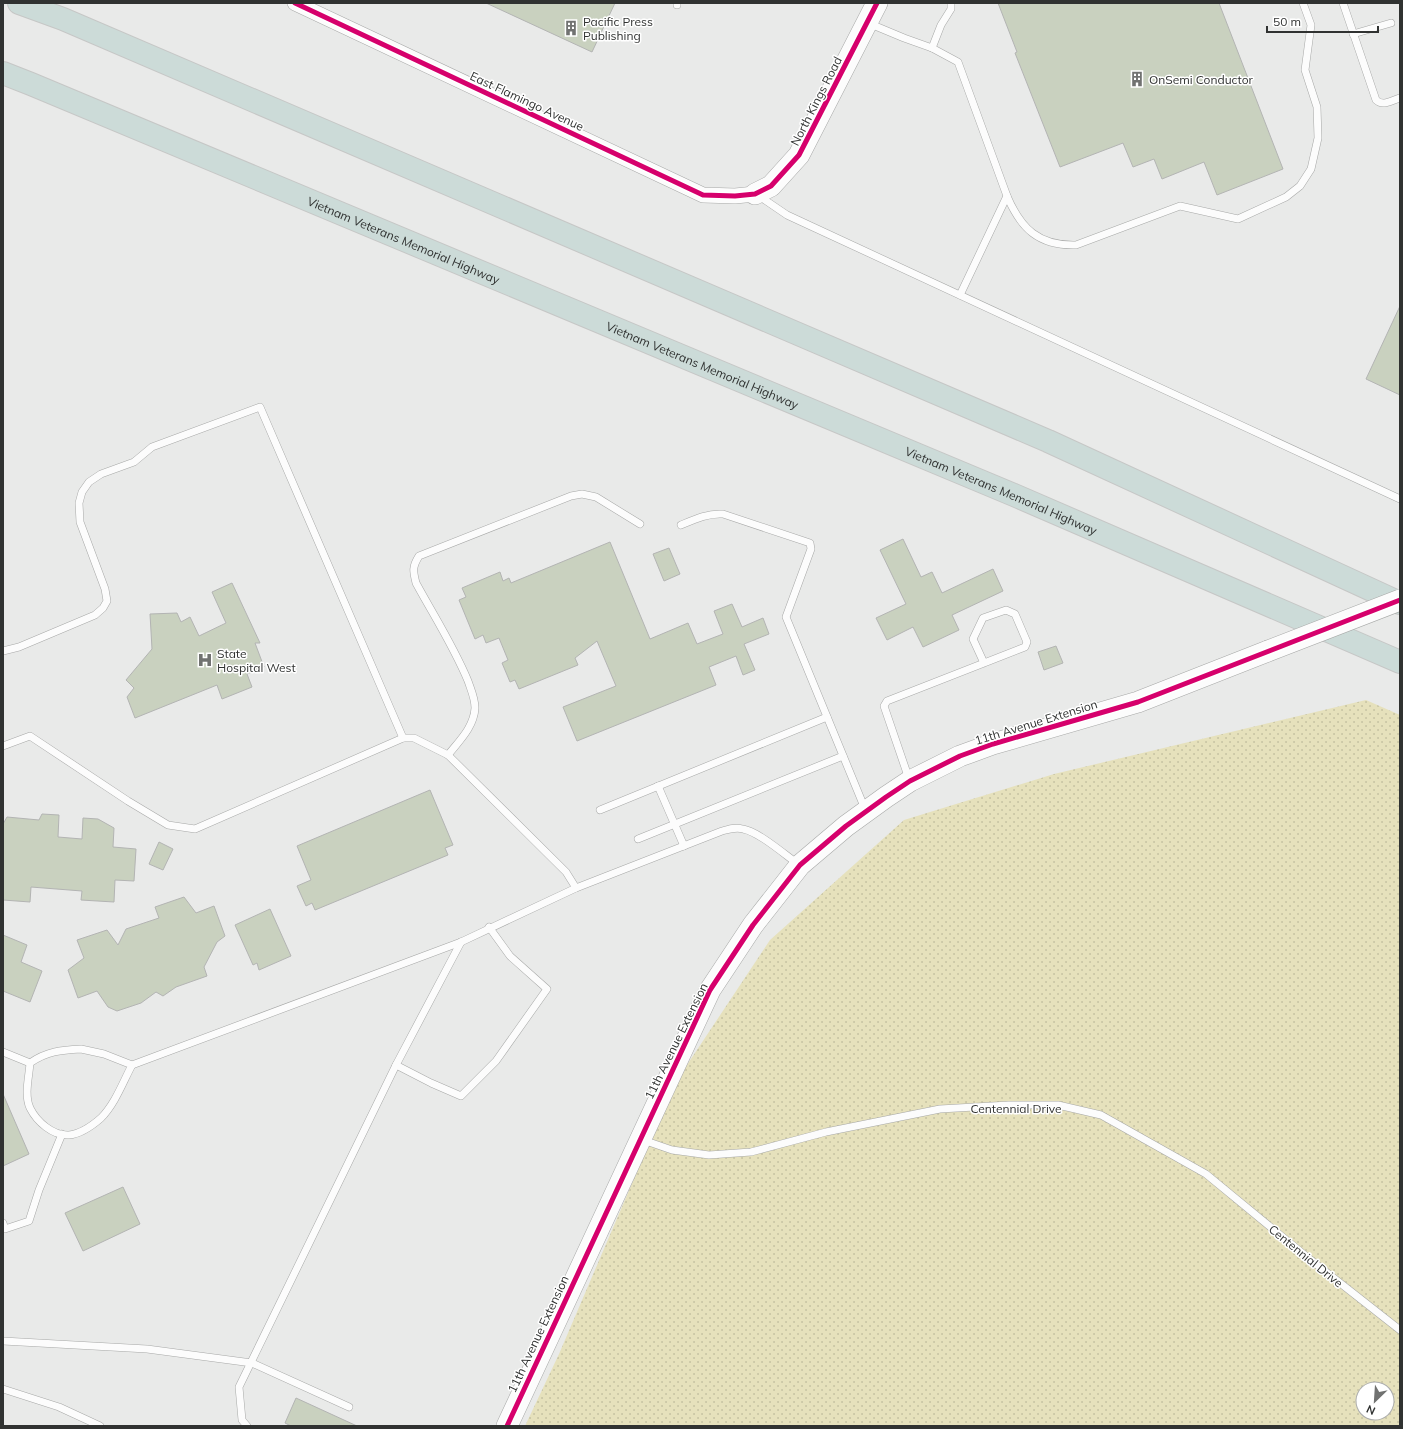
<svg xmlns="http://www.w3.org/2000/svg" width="1403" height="1429" font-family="Mulish,sans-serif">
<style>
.grass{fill:url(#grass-dots);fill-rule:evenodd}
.building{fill:#c9d1bf;stroke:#b3b4b3}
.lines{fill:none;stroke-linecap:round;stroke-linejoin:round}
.lane-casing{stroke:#a7a8a7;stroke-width:8}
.street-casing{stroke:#a7a8a7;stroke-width:16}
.secondary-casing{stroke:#a7a8a7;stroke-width:22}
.highway-casing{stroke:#c6c7c6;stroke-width:24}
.lane{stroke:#fcfcfc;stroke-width:7}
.street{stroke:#fcfcfc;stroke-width:15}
.secondary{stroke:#fcfcfc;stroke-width:21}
.highway{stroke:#ccdbd8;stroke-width:22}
.secondary-bridge-casing{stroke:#a7a8a7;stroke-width:22;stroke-linecap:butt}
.secondary-bridge{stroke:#fcfcfc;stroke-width:21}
.cycleway-casing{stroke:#fff;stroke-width:8}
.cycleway{stroke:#d6006c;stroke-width:5}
.labels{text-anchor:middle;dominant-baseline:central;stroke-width:3;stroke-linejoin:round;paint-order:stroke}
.poi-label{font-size:12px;fill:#303231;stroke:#fff;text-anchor:start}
.street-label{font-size:12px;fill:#303231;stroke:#fff}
</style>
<defs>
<pattern id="grass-dots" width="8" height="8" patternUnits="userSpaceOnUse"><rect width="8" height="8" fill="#e6e1bc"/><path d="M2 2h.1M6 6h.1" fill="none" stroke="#c6c2a2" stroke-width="1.8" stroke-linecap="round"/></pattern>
</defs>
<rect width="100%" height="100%" fill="#e9eae9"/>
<!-- grass -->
<path class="grass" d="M1366,700L1400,715V1426H525L559,1354L675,1083L770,940L904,820L1054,774ZM1363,1389H1387V1413H1363Z"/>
<!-- building -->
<g class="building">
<polygon points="486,3 615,3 592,52"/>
<polygon points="998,3 1219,3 1283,169 1217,195 1204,162 1162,179 1154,159 1133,167 1123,143 1060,167 1015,53 1017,52"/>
<polygon points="1400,306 1400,395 1366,379"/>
<polygon points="903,539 921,577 932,572 942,593 993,569 1003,591 952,615 959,630 923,647 913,627 887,640 876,618 906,604 880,550"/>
<polygon points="610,542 650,639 688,623 697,644 723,634 714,611 732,604 742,627 763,618 769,634 744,644 755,670 743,675 736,656 709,667 716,685 577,741 563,707 616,686 597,641 575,658 578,665 519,689 515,680 510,682 502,663 508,660 499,638 486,643 483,635 475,639 459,600 466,597 462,588 500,572 503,581 509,578 511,583"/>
<polygon points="669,548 680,574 664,581 653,554"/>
<polygon points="232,583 260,643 255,643 264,667 247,674 252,687 222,699 217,685 135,718 127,697 134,688 126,680 152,649 150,614 177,613 181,622 190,617 199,636 226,623 212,592"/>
<polygon points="1056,646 1063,663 1044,670 1038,652"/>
<polygon points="430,790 453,845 445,848 448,855 315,910 312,903 306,906 297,886 311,880 297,846"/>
<polygon points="42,814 59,815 58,837 82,839 83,818 98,819 114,828 113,847 136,849 134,881 115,880 114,902 81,900 82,891 31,887 30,902 3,900 3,824 7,817 39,820"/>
<polygon points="159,842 173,849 163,870 149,864"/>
<polygon points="184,897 196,913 214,906 225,936 217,942 204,967 207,976 176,987 163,996 156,992 141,1003 117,1011 108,1007 97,991 78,998 68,970 84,958 77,940 107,930 118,945 126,929 159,918 155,907"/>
<polygon points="270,909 291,956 259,970 257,963 253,965 235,925"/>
<polygon points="3,935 27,945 21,962 42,971 30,1002 3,991"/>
<polygon points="3,1094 29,1154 3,1166"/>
<polygon points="123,1187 140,1224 83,1251 65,1213"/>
<polygon points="296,1398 357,1426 291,1426 285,1423"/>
</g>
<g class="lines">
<!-- lane casing -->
<g class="lane-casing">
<g id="lane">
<path d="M1343,3L1376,100C1383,107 1392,100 1400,98"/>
<polyline points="677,5 677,3"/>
<path d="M868,23L904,38L932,48L958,62L1007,196C1021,229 1039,246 1076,245L1180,206L1238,219L1286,197L1300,186L1311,169L1318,138L1317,107L1305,70L1311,25L1303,3"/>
<polyline points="1353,34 1391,23"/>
<polyline points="932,48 941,25 951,9 951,3"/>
<polyline points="759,196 787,215 1400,499"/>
<polyline points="960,295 1007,196"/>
<path d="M681,525C695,519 708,513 723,514L810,543L811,549L786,617L865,809"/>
<path d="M3,651L19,647L95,615L103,608L107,601L105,589L80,522L79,503L82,492L89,482L101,474L134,462L152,447L260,407L403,738H414L448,755L566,872L576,888L722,831C729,829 736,827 743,829C759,832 784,854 798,864"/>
<polyline points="3,746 30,736 128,801 168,825 195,829 403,738"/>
<path d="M448,755C459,741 474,727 475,708C475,698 471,690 468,681C454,647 434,616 416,583C413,571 412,567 419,556L571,496L582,494L596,497L640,524"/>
<polyline points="909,779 884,706 887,701 1025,647 1027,642 1015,614 1006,610 983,618 973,639 984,663"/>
<polyline points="658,786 684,846"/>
<polyline points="600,810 827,717"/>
<polyline points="638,839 843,756"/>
<path d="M81,1049L104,1054L132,1065C123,1082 115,1104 101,1118C93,1125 80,1134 69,1135C53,1136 37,1122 30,1108C24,1095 29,1077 30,1063C47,1051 62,1050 81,1049Z"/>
<polyline points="3,1052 30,1063"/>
<polyline points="132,1065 461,942 576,888"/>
<polyline points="396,1065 431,1083 461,1096 496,1061 547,989 510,956 489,927"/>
<polyline points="643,1140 672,1150 709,1155 751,1152 826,1132 940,1109 1009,1105 1058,1105 1101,1115 1206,1174 1307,1257 1400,1330"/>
<polyline points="3,1223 5,1229 29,1221 39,1190 62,1134"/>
<polyline points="3,1341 147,1349 252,1363 349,1407"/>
<polyline points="3,1389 59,1407 100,1426"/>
<polyline points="247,1426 242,1420 239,1387 396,1065 461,942"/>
</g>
</g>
<!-- street casing -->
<g class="street-casing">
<polyline id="street" points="295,3 703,195 735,196 755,194"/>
</g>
<!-- secondary casing -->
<g class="secondary-casing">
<g id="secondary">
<polyline points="755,194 771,186 799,155 877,3"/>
<polyline points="507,1426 710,990 753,925 800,865 846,826 886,797 910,781 960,756 993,744 1138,702 1268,651"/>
</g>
</g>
<!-- highway casing -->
<g class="highway-casing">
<g id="highway">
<polyline points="19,3 63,19 1048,441 1400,603"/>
<path id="s1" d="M3,73L31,84L1014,495L1400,662"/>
</g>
</g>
<!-- lane -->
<use href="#lane" class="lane"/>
<!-- street -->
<use href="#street" class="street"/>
<!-- secondary -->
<use href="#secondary" class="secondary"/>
<!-- highway -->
<use href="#highway" class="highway"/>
<!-- secondary-bridge casing -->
<g class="secondary-bridge-casing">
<polyline id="secondary-bridge" points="1268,651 1400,600"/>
</g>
<!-- secondary-bridge -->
<use href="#secondary-bridge" class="secondary-bridge"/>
<!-- cycleway casing -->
<g class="cycleway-casing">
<g id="cycleway">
<polyline points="295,3 703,195 735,196 755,194 771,186 799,155 877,3"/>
<polyline points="507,1426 710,990 753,925 800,865 846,826 886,797 910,781 960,756 993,744 1138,702 1400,600"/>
</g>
</g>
<!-- cycleway -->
<use href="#cycleway" class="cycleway"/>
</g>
<!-- icons -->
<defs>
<g id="building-bare" transform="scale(1.2)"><path d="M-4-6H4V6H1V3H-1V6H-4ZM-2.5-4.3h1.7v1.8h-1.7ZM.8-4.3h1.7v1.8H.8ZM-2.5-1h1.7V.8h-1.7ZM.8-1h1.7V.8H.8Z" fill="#717271" stroke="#fff" stroke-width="2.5" paint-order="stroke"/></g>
<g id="hospital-bare" transform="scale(1.2)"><path d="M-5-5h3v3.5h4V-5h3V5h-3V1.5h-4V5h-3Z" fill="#717271" stroke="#fff" stroke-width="2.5" paint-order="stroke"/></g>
</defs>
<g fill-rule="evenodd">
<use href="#building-bare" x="571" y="28"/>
<use href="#building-bare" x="1137" y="79"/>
<use href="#hospital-bare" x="205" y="660"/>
</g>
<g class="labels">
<!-- poi labels -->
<g class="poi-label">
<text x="583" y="21">Pacific Press<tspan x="583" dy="14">Publishing</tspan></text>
<text x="1149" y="79">OnSemi Conductor</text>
<text x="217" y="653">State<tspan x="217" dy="14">Hospital West</tspan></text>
</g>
<!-- street labels -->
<g class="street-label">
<text transform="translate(527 101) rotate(25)">East Flamingo Avenue</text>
<text transform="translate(816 101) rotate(-63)">North Kings Road</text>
<text stroke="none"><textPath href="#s1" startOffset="434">Vietnam Veterans Memorial Highway</textPath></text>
<text stroke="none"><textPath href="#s1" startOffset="758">Vietnam Veterans Memorial Highway</textPath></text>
<text stroke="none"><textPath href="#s1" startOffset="1082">Vietnam Veterans Memorial Highway</textPath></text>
<text transform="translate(1036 722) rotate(-17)">11th Avenue Extension</text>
<text transform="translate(676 1041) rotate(-64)">11th Avenue Extension</text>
<text x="1016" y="1108">Centennial Drive</text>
<text transform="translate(1306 1256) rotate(39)">Centennial Drive</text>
<text transform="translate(538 1334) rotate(-65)">11th Avenue Extension</text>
</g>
</g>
<!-- border -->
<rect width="1403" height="1429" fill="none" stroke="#303231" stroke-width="8"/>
<!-- north arrow -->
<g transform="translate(1375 1401) rotate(205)"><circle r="19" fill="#ffffff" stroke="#acadad"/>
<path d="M0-3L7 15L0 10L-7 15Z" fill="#717271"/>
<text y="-6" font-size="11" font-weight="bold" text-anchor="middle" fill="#303231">N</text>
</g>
<!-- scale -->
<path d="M1267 26v6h111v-6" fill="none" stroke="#303231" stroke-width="2"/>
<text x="1273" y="26" font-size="12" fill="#303231" stroke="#ffffff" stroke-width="3" paint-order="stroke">50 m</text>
</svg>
